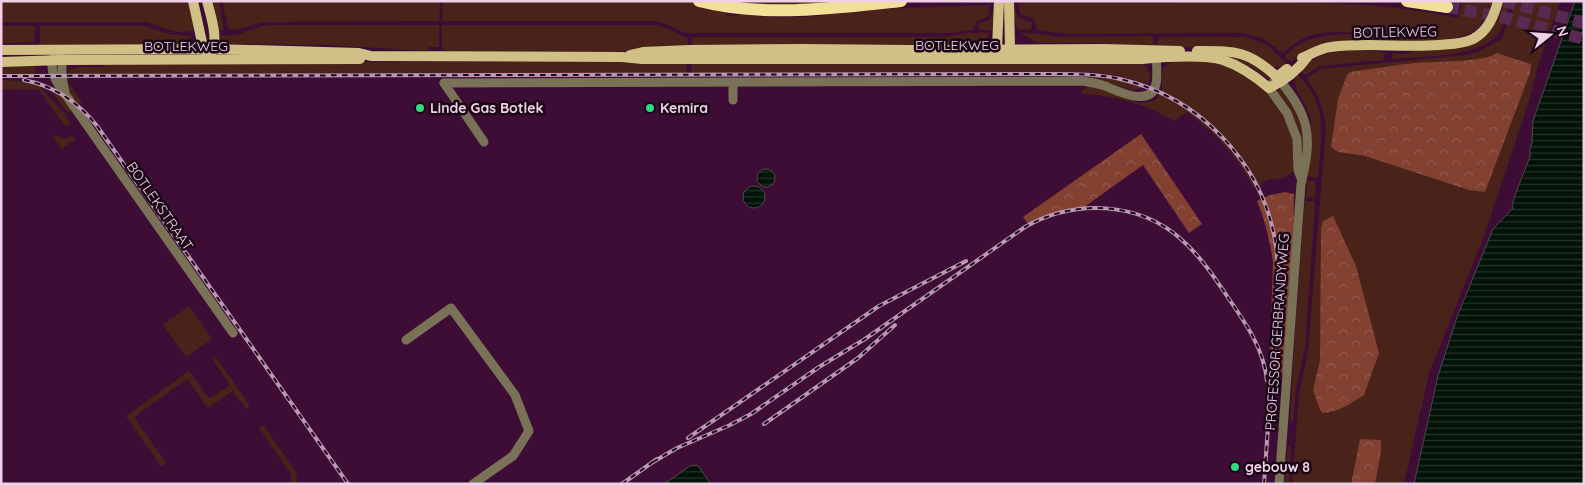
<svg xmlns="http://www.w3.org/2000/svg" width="1585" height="485" font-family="Quicksand,sans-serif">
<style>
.green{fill:#492319;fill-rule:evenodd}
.forest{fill:url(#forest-crowns)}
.water{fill:url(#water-rules);stroke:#484b4a}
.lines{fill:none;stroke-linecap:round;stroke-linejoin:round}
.highway-tunnel{stroke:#592a51;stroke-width:12;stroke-dasharray:12 6;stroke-linecap:butt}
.minor{stroke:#797256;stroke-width:9}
.major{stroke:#d0c086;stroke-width:10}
.highway{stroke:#f2df98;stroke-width:12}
.rail-casing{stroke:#bc97b4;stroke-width:4}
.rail{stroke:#190516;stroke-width:2;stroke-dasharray:5.5;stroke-linecap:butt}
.poi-dot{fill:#32d882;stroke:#190516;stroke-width:2}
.labels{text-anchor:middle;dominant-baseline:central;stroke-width:5;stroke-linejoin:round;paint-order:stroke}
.street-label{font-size:14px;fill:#efd0e7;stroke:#190516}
.poi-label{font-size:14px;font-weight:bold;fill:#efd0e7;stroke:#190516;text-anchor:start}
</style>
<defs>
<pattern id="forest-crowns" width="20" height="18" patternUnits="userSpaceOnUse" patternTransform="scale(1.25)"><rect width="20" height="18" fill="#824031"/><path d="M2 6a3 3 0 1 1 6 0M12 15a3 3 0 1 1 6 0" fill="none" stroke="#945b4f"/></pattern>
<pattern id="water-rules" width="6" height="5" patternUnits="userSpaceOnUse" patternTransform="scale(1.25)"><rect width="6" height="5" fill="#011207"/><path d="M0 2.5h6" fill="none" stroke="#26332b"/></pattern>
</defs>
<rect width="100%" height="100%" fill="#3e0d36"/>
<!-- green -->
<g class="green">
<polygon points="1,1 189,1 193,21 193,31 182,32 172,31 146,22 1,22"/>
<polygon points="213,1 219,1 224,30 216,31 216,15"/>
<path d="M222,1H440L439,21L268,22C255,23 243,29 230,30L228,28Z"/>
<path d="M443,1H726V15L737,16V14L769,17H806L884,9L989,5V14L988,17L977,21L973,30L951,33H687C675,30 667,22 655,21H442Z"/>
<polygon points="733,1 874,1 794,8"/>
<path d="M1462,1H1493C1489,10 1485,21 1478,28C1460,44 1412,43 1388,41C1378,40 1368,38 1358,38V36H1362L1361,33C1341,33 1321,29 1302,39C1295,43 1289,48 1283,53L1262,38L1242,33L1067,34L1037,30L1034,19L1020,14L1019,3C1085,3 1151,3 1216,2C1297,2 1379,1 1458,18Z"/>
<path d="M1502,1H1510C1507,12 1505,26 1498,34C1478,58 1421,56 1392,59V54H1403L1419,50L1465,46Z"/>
<path d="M1515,1H1560L1538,65L1530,98L1484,236L1429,374L1404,484H1375L1381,452L1360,439L1351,484H1292L1299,395L1308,351L1326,128C1324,109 1318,94 1308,80V77L1321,69L1467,55L1480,51L1502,39ZM1500,54L1531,64L1406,169L1365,156L1338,152L1349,72C1373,69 1396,65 1419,63C1446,61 1475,63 1500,54ZM1356,266L1364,299L1313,390L1320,360Z"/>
<path d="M1013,8H1015C1016,20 1023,19 1032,23L1031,29L1018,30L1015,21Z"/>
<path d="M993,9H994L993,30H980L978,28L979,24C987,19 992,22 993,9Z"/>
<polygon points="274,25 439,25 439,47 428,47 428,51 331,45 233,44 225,41 218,36 237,35 262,26"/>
<path d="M442,25H655C666,26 675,34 686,37L688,39V48L605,52H446L442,47Z"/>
<polygon points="1,26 35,26 34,42 1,43"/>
<polygon points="40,26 144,26 169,34 191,36 183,44 40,47"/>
<polygon points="966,33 991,33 984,41 976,45 691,48 692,37 945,37"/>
<polygon points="1020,33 1042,34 1058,37 1152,36 1154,38 1154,48 1107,43 1038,43"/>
<path d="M1353,34V39C1329,44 1310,43 1291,62L1286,58V55C1305,35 1328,35 1353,34Z"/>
<polygon points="1161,37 1247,37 1267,45 1287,64 1282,67 1273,67 1210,47 1158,48 1157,40"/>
<path d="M1366,50L1391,54H1384L1383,60L1320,66L1305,75L1299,71C1322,49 1336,51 1366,50Z"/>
<path d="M1215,56L1245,57L1271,75L1269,78H1267C1249,65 1237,58 1215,56Z"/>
<path d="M1173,61C1185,61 1200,59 1212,61C1253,69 1287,103 1294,144C1296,152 1294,162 1294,171L1284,178L1267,180L1254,188C1235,154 1219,136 1187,112L1174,121C1147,104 1113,95 1082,94V91L1089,85L1140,103L1153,101L1157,99L1162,91V74L1164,67Z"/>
<polygon points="120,62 687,62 686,73 68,74 68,71 76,67 104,67 105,65"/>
<polygon points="691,62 1141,63 1147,67 1151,78 1147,84 1120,76 1092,72 692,73"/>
<rect x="1" y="66" width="34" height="8"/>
<path d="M1297,74C1322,98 1323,121 1320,154C1319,162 1320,170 1317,178L1307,176C1309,156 1315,133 1309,113C1305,101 1290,86 1297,74Z"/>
<polygon points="1082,75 1115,79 1142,87 1138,89 1132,90"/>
<path d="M65,78L82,102L79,105C72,99 66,88 65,78Z"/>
<polygon points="1,80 20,81 38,85 66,115 65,117 71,123 66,127 39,90 1,89"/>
<polygon points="49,89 61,95 72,110 68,113"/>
<polygon points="1281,89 1284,90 1299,117 1305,145 1301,160 1277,94 1278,90"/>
<polygon points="54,135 64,139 73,136 76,140 74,140 62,149 52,136"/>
<polygon points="1307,180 1316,181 1315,197 1306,197"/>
<polygon points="1305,201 1314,201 1315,204 1305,348 1296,388 1293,421 1290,422 1294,347"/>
<polygon points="189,306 212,339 186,357 163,325"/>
<polygon points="215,356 250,406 246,409 233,391 208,408 187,379 134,417 166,463 161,466 126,416 189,371 209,399 230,385 212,358"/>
<polygon points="263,425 296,472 297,479 296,484 291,484 291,474 259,428"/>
<polygon points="1288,446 1291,447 1291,450 1289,484 1285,484"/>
</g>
<!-- forest -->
<g class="forest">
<path d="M1497,53L1531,64L1530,73L1485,192L1469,190L1365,156L1338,152L1331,147L1338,99L1347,75L1350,72C1372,69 1394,65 1416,63C1436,61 1482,63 1497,53Z"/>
<polygon points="1141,134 1202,224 1189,233 1143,165 1080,210 1053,215 1029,225 1023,217"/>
<path d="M1285,192L1294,194C1293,220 1296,247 1290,272L1284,369L1278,385L1269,379L1273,262C1270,241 1265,220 1257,201L1270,195Z"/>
<path d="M1333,216L1356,266L1379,353L1364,395C1351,403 1339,412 1323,413L1320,410L1313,390L1320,360L1321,229L1323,221Z"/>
<polygon points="1360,439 1381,440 1381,452 1375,484 1351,484"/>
</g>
<!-- water -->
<g class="water">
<polygon points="1575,1 1584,1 1584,484 1414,484 1438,376 1457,317 1493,229 1513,208 1512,205 1518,187 1530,157 1530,149 1532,143 1533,121"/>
<circle cx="766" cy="178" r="9"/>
<circle cx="754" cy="197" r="11"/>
<polygon points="694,465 698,466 711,484 664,484 690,466"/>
</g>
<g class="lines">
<!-- highway-tunnel -->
<g class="highway-tunnel">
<polyline points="1504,1 1584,23"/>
<polyline points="1447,7 1502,17 1584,39"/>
</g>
<!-- minor -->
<g class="minor">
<path d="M54,55C48,69 55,82 65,94L233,333"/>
<polyline points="59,55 62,60 62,76 65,93"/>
<path d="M444,83L1081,81C1089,82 1097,83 1105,86C1118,91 1151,108 1156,84C1158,74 1156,62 1156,52"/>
<polyline points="444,83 484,142"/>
<polyline points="733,100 733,83"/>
<polyline points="406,340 451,308 515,395 529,431 513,456 473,484"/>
<path d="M1279,484L1301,184C1313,135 1310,116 1277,77L1269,88L1287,113L1297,139L1298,170L1302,181"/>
</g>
<!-- major -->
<g class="major">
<polyline points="193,1 203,47 206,54"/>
<path d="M207,1C211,17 219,39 211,54"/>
<polyline points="999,1 997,49 1001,54"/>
<path d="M1,50L214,49L359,53L371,56L622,57L642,59H1142C1164,57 1202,54 1223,60C1241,66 1255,76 1269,88C1284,81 1298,70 1308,56"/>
<path d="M1197,51C1235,51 1248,50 1277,77L1287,69"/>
<polyline points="630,55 643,52 689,50 803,49 908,50 1104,49 1180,51"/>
<polyline points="1007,55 1010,49 1009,1"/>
<path d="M1302,58C1312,54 1320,48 1331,47C1367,42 1403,48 1439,45C1451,44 1463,44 1473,39C1488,31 1494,16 1498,1"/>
<polyline points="1,62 62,60 360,59"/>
</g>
<!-- highway -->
<g class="highway">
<path d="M699,1C766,18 833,8 901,1"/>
<polyline points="1407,1 1447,7"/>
</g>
<!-- rail casing -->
<g class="rail-casing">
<g id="rail">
<path d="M1,76L1056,74C1078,74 1099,74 1120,79C1200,97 1264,164 1276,246C1281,281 1276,316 1274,351C1270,396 1267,440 1264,484"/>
<path d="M24,80C54,86 78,102 97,126L348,484"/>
<polyline points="764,424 858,358 895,325"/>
<polyline points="688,438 879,306 966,261"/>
<path d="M653,462L677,448L730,425L751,414L819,367L865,339L1025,227C1074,199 1139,201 1182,240C1201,257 1215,278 1229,299C1247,325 1264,350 1267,381"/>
<polyline points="622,484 657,459"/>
</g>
</g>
<!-- rail -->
<use href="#rail" class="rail"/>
</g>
<!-- markers -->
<g class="poi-dot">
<circle cx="420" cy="108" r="5"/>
<circle cx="650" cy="108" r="5"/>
<circle cx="1235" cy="467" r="5"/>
</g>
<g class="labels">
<!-- street labels -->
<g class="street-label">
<text transform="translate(1395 32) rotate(-1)">BOTLEKWEG</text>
<text x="957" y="45">BOTLEKWEG</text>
<text x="186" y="46">BOTLEKWEG</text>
<text transform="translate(160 206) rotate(55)">BOTLEKSTRAAT</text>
<text transform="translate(1277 332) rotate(-86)">PROFESSOR GERBRANDYWEG</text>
</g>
<!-- poi labels -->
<g class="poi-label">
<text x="430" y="108">Linde Gas Botlek</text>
<text x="660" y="108">Kemira</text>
<text x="1245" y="467">gebouw 8</text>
</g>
</g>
<!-- border -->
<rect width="1585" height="485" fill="none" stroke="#efd0e7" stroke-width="5"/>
<!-- north arrow -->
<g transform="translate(1550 35) rotate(73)" stroke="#190516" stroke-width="4" paint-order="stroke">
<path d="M0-4L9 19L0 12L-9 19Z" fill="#efd0e7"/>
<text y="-8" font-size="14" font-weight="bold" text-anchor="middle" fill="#efd0e7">N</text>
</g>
</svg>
